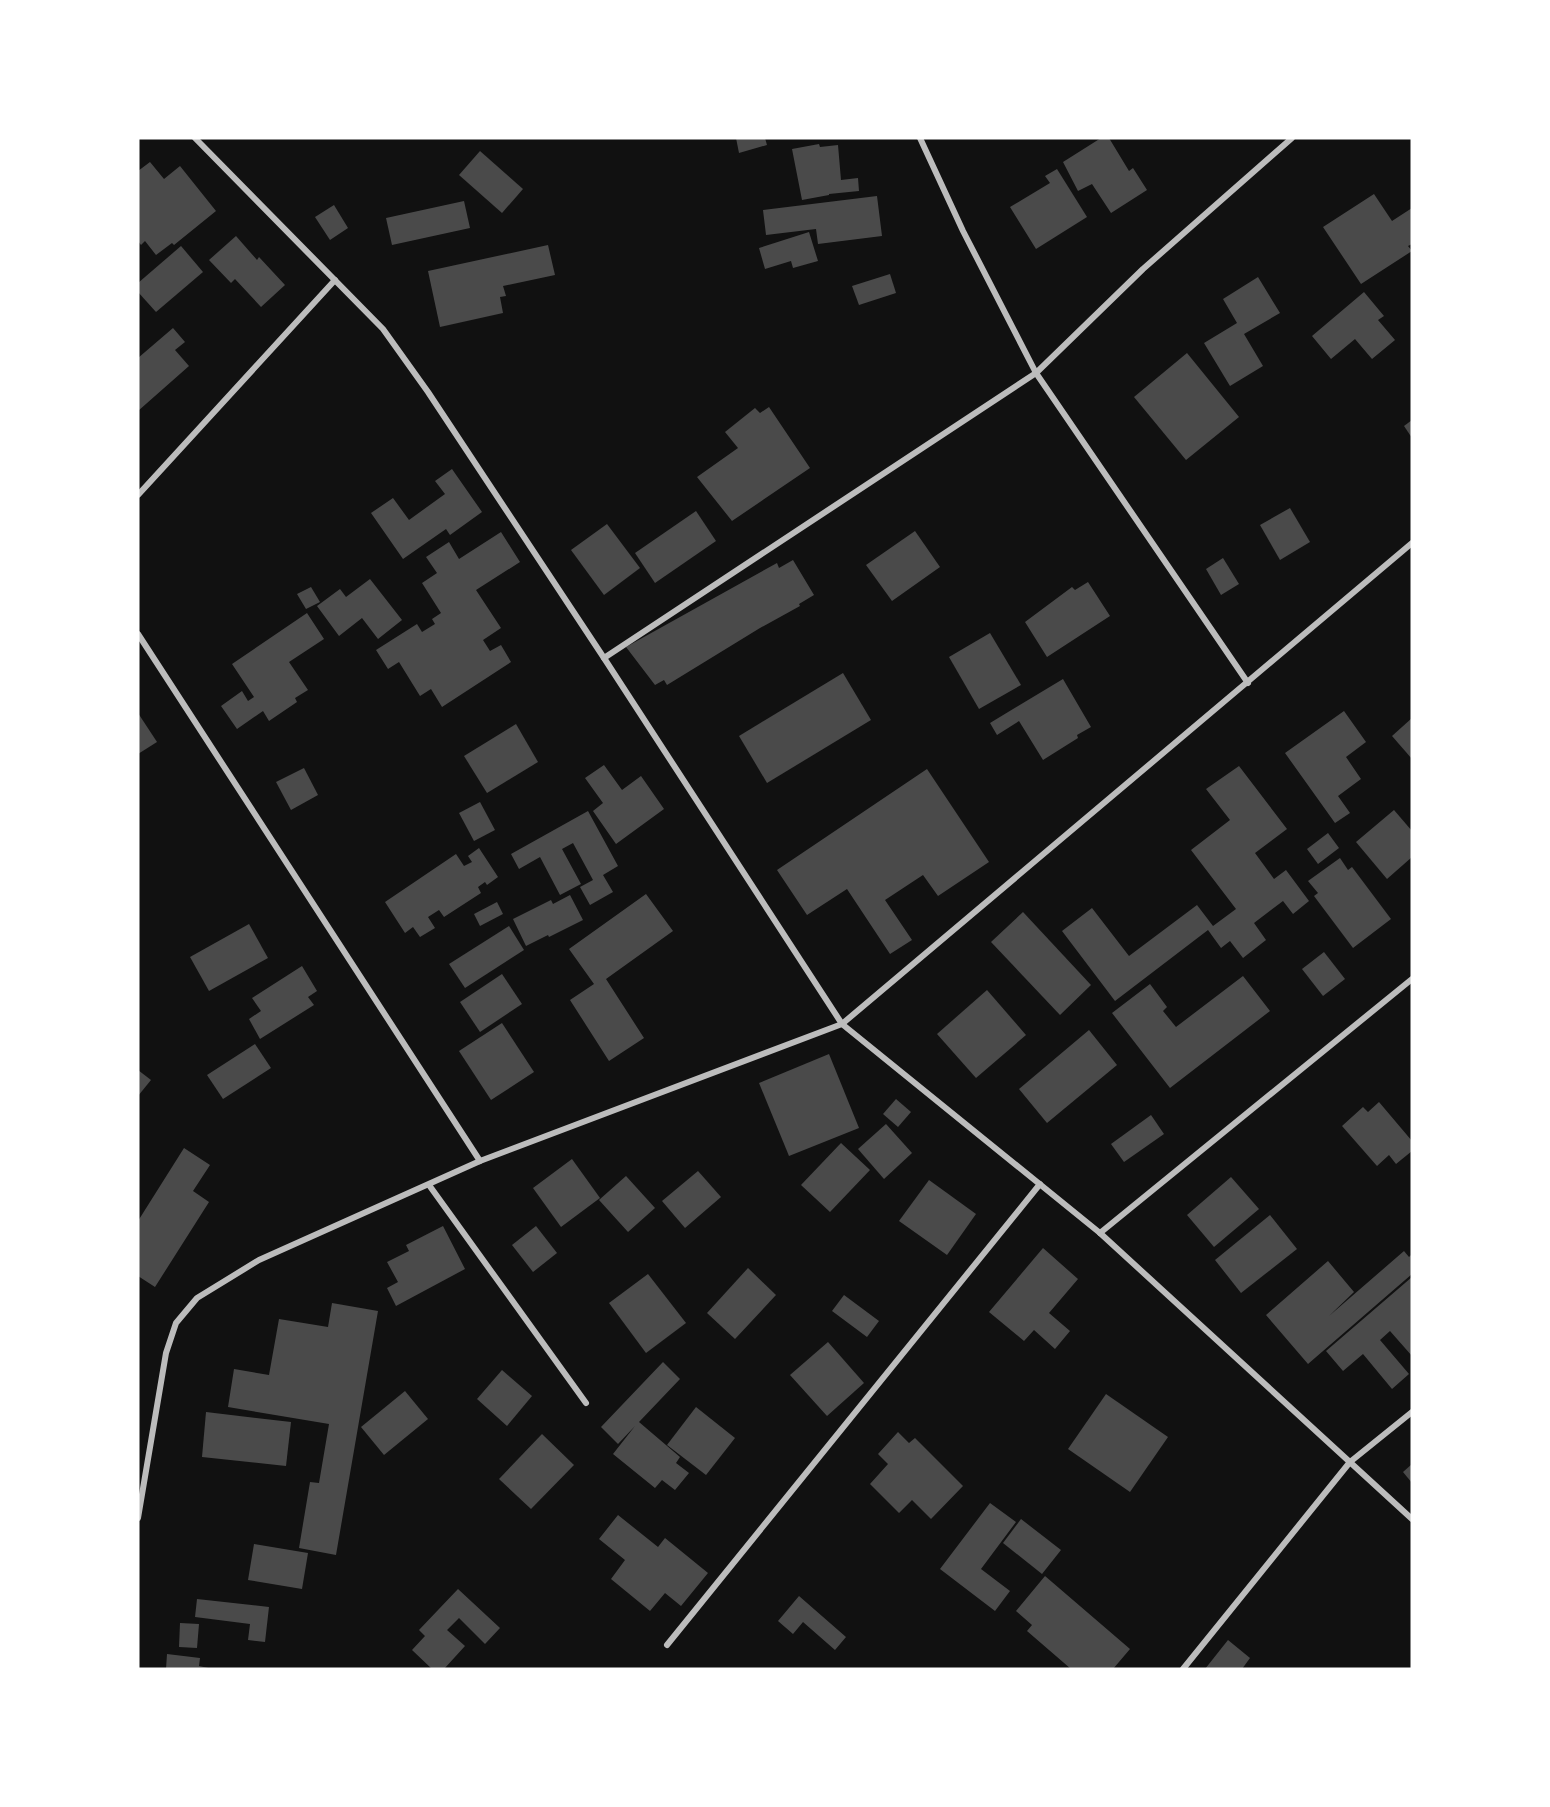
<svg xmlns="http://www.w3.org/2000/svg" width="1550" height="1807" font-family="Poppins,sans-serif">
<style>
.building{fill:#4a4a4a}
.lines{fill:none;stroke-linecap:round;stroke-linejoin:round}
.minor{stroke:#bcbcbc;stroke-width:6}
</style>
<rect width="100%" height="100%" fill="#111"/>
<!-- building -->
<g class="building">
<polygon points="736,138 765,138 767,145 739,153"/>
<polygon points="1101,138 1109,138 1129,171 1133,168 1147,190 1111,213 1092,184 1078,191 1063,162"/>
<polygon points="819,144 820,147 838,145 841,180 858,178 859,191 829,194 829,195 802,200 792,149"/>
<polygon points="480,151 523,189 502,213 459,175"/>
<polygon points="150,162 164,179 180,166 216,211 174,245 172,243 156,255 145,241 141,245 138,241 138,171"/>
<polygon points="1057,169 1087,217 1036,249 1010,207 1050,183 1045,176"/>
<polygon points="1374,194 1392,221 1412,208 1412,244 1408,246 1412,251 1361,284 1323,227"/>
<polygon points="877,196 882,236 818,244 816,229 766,235 763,210"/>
<polygon points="464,201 470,228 392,245 386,218"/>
<polygon points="334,205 348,228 330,240 315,217"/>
<polygon points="809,232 818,261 793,268 791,261 765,269 759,248"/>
<polygon points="236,236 257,260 259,257 285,285 261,307 235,279 231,283 209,260"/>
<polygon points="548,245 555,275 503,286 506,296 500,297 503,313 440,327 428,271"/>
<polygon points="181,246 203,272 156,312 138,292 138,283"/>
<polygon points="890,274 896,293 859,305 852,286"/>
<polygon points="1258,277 1280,313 1244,334 1263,366 1230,386 1204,343 1237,323 1223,299"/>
<polygon points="1364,292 1384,316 1378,320 1395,340 1372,359 1355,339 1331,359 1312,336"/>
<polygon points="173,328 185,342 175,350 189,366 138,411 138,358"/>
<polygon points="1187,353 1239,417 1186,460 1134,397"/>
<polygon points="769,407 810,468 732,521 697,477 738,448 725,432 755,408 760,413"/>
<polygon points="1412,420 1412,438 1404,426"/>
<polygon points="452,469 482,512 450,535 446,529 403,559 371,513 393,498 409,520 445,494 435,481"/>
<polygon points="1290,508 1310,542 1280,560 1260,525"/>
<polygon points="696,511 716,541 655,583 635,553"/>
<polygon points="607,524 640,568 604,595 571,550"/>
<polygon points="915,531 940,567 892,601 866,565"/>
<polygon points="501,532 520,562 476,590 501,628 483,640 490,651 501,645 511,662 442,707 431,689 420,696 399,662 388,669 376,650 417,624 422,632 435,624 432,619 441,613 422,583 437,573 426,557 449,542 459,559"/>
<polygon points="1223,558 1239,584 1221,595 1206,569"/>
<polygon points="793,560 814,595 799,604 800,606 760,628 667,685 664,680 655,685 626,647 777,563 779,568"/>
<polygon points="370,579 402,620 378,639 362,618 339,636 317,606 340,589 346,597"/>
<polygon points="1088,582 1110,616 1047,657 1025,622 1072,587 1075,590"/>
<polygon points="311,587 320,602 306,609 297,594"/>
<polygon points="307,613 324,639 289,662 308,690 295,698 297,702 269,721 263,711 237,729 221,706 242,691 248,701 254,697 232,664"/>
<polygon points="990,633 1021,685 979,709 949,657"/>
<polygon points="843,673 871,720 767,783 739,736"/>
<polygon points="1063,679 1091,727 1077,735 1078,738 1043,760 1019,721 997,735 990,723"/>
<polygon points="1344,711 1366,742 1346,757 1361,779 1338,796 1350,813 1335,823 1285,753"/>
<polygon points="138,713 157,742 138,754"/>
<polygon points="1412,718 1412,759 1392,736"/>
<polygon points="516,724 538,762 487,793 464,756"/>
<polygon points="604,765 622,790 641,776 664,809 616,844 593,811 603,803 585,778"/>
<polygon points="1239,766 1287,829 1255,853 1274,879 1286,870 1309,901 1293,914 1283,901 1254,923 1266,940 1243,958 1230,941 1221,948 1208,930 1115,1001 1062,931 1092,908 1129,956 1197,905 1213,926 1236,909 1191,850 1230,820 1206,789"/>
<polygon points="304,768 318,795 291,810 276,782"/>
<polygon points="927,769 989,862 938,896 923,875 885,900 912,940 890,954 847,889 807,915 777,870"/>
<polygon points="480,802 495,830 474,841 459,813"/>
<polygon points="1394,810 1412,831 1412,857 1387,879 1356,842"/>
<polygon points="588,811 618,866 603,875 613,892 590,905 580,887 593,880 573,843 562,849 581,884 560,895 540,857 519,869 511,854"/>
<polygon points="1328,833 1339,848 1318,864 1307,849"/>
<polygon points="479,848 498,877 487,885 485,882 478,887 481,893 444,917 439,910 428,917 435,928 420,937 413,927 405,933 385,902 456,854 464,866 472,862 468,856"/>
<polygon points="1340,858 1348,870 1352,867 1391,919 1353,948 1314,896 1318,893 1308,881"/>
<polygon points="646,894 673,931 606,979 644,1038 609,1061 570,1000 594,984 569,949"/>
<polygon points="570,895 583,920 549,937 548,935 526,946 513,919 551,900 553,904"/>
<polygon points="497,902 503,914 480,926 474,914"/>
<polygon points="1023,912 1091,985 1060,1015 991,942"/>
<polygon points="249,924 268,958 209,991 190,957"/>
<polygon points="509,926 524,950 465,988 449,964"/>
<polygon points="1324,952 1345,979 1323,996 1302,969"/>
<polygon points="302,966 317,991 308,997 314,1005 260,1039 249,1019 261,1011 252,998"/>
<polygon points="502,974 522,1004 480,1032 460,1002"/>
<polygon points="1243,976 1270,1011 1170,1088 1112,1013 1150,984 1167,1007 1163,1011 1176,1027"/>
<polygon points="987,990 1026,1035 976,1078 937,1034"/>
<polygon points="502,1023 534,1072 491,1100 459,1051"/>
<polygon points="1089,1030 1117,1065 1047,1123 1019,1089"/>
<polygon points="255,1044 271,1068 223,1099 207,1075"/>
<polygon points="829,1054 859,1128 789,1156 759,1083"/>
<polygon points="138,1070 151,1080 138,1096"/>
<polygon points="896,1099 911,1112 898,1127 883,1114"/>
<polygon points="1379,1102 1412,1141 1412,1151 1396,1164 1389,1155 1377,1166 1342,1126 1363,1107 1368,1112"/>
<polygon points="1151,1115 1164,1134 1124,1162 1111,1144"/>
<polygon points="886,1124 912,1153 884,1179 858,1149"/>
<polygon points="841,1143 870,1170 830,1212 801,1185"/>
<polygon points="184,1148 210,1165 193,1191 209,1202 155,1287 138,1276 138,1221"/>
<polygon points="572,1159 600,1198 561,1227 533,1188"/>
<polygon points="698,1171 721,1197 685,1228 662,1201"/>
<polygon points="626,1176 655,1208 628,1232 599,1200"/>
<polygon points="1231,1177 1259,1209 1214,1247 1187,1215"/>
<polygon points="929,1180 976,1214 947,1255 899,1221"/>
<polygon points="1270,1215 1297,1249 1241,1293 1215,1260"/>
<polygon points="443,1226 465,1269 396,1306 387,1288 398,1282 387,1262 409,1251 406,1245"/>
<polygon points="536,1226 557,1253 533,1272 512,1245"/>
<polygon points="1043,1248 1078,1279 1049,1313 1070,1331 1055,1349 1034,1330 1024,1341 989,1312"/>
<polygon points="1404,1251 1409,1257 1412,1254 1412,1274 1308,1364 1266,1315 1328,1261 1354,1292 1329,1316"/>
<polygon points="748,1268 776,1295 735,1339 707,1313"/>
<polygon points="648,1274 686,1323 646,1353 609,1303"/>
<polygon points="1412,1277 1412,1356 1390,1331 1380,1340 1409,1374 1392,1389 1363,1354 1343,1371 1326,1351"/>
<polygon points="844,1295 879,1321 867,1337 832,1311"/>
<polygon points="332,1303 378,1311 336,1555 299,1548 310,1482 319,1483 329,1424 228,1407 234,1369 269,1375 279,1319 328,1327"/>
<polygon points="828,1342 864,1383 827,1416 790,1375"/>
<polygon points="663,1362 680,1379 639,1422 680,1457 676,1463 689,1473 675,1490 662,1480 655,1488 613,1454 635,1426 618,1444 601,1427"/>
<polygon points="502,1370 532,1396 507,1426 477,1399"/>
<polygon points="405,1391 428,1419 384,1455 361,1427"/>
<polygon points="1106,1394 1168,1437 1130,1492 1068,1449"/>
<polygon points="696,1407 735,1438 706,1475 667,1445"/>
<polygon points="206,1412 291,1422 286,1466 202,1457"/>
<polygon points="898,1432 909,1443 915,1438 963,1486 931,1519 912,1500 899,1513 870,1484 888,1464 878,1454"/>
<polygon points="542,1434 574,1465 531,1509 499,1479"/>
<polygon points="1412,1464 1412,1483 1403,1472"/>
<polygon points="990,1503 1016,1522 981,1569 1010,1591 995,1611 940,1569"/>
<polygon points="618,1515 658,1547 665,1538 708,1573 681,1606 665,1593 650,1611 611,1579 625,1560 599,1539"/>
<polygon points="1021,1519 1061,1550 1042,1574 1003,1543"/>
<polygon points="254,1544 308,1553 302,1589 248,1580"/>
<polygon points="1045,1576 1130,1649 1113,1669 1071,1669 1027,1631 1032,1625 1016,1611"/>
<polygon points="458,1589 500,1628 485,1644 459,1618 447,1630 465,1646 444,1669 432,1669 412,1650 425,1636 419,1630"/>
<polygon points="799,1596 846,1637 835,1650 803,1622 793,1634 778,1621"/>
<polygon points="197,1599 269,1607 265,1642 248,1640 250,1624 195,1617"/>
<polygon points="180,1623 199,1624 197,1648 179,1647"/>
<polygon points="1228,1640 1250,1658 1242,1669 1205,1669"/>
<polygon points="167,1654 200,1658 199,1666 213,1669 166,1669"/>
</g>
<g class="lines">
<!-- minor -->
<g class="minor">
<polyline points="195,138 383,329 428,392 604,658 842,1024 1100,1233 1412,1519"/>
<polyline points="920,138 963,231 1036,373 1248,683"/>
<polyline points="138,495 335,280"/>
<polyline points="138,634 480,1161"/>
<polyline points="604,658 1036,373 1143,269 1292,138"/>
<polyline points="429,1185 586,1403"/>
<polyline points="1100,1233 1412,979"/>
<polyline points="138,1518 166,1353 176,1323 197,1298 259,1260 480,1161 842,1024 1412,543"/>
<polyline points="667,1645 1040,1184"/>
<polyline points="1183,1669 1350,1462 1412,1412"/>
</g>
</g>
<!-- border -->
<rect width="1550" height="1807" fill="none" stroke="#ffffff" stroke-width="279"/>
</svg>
